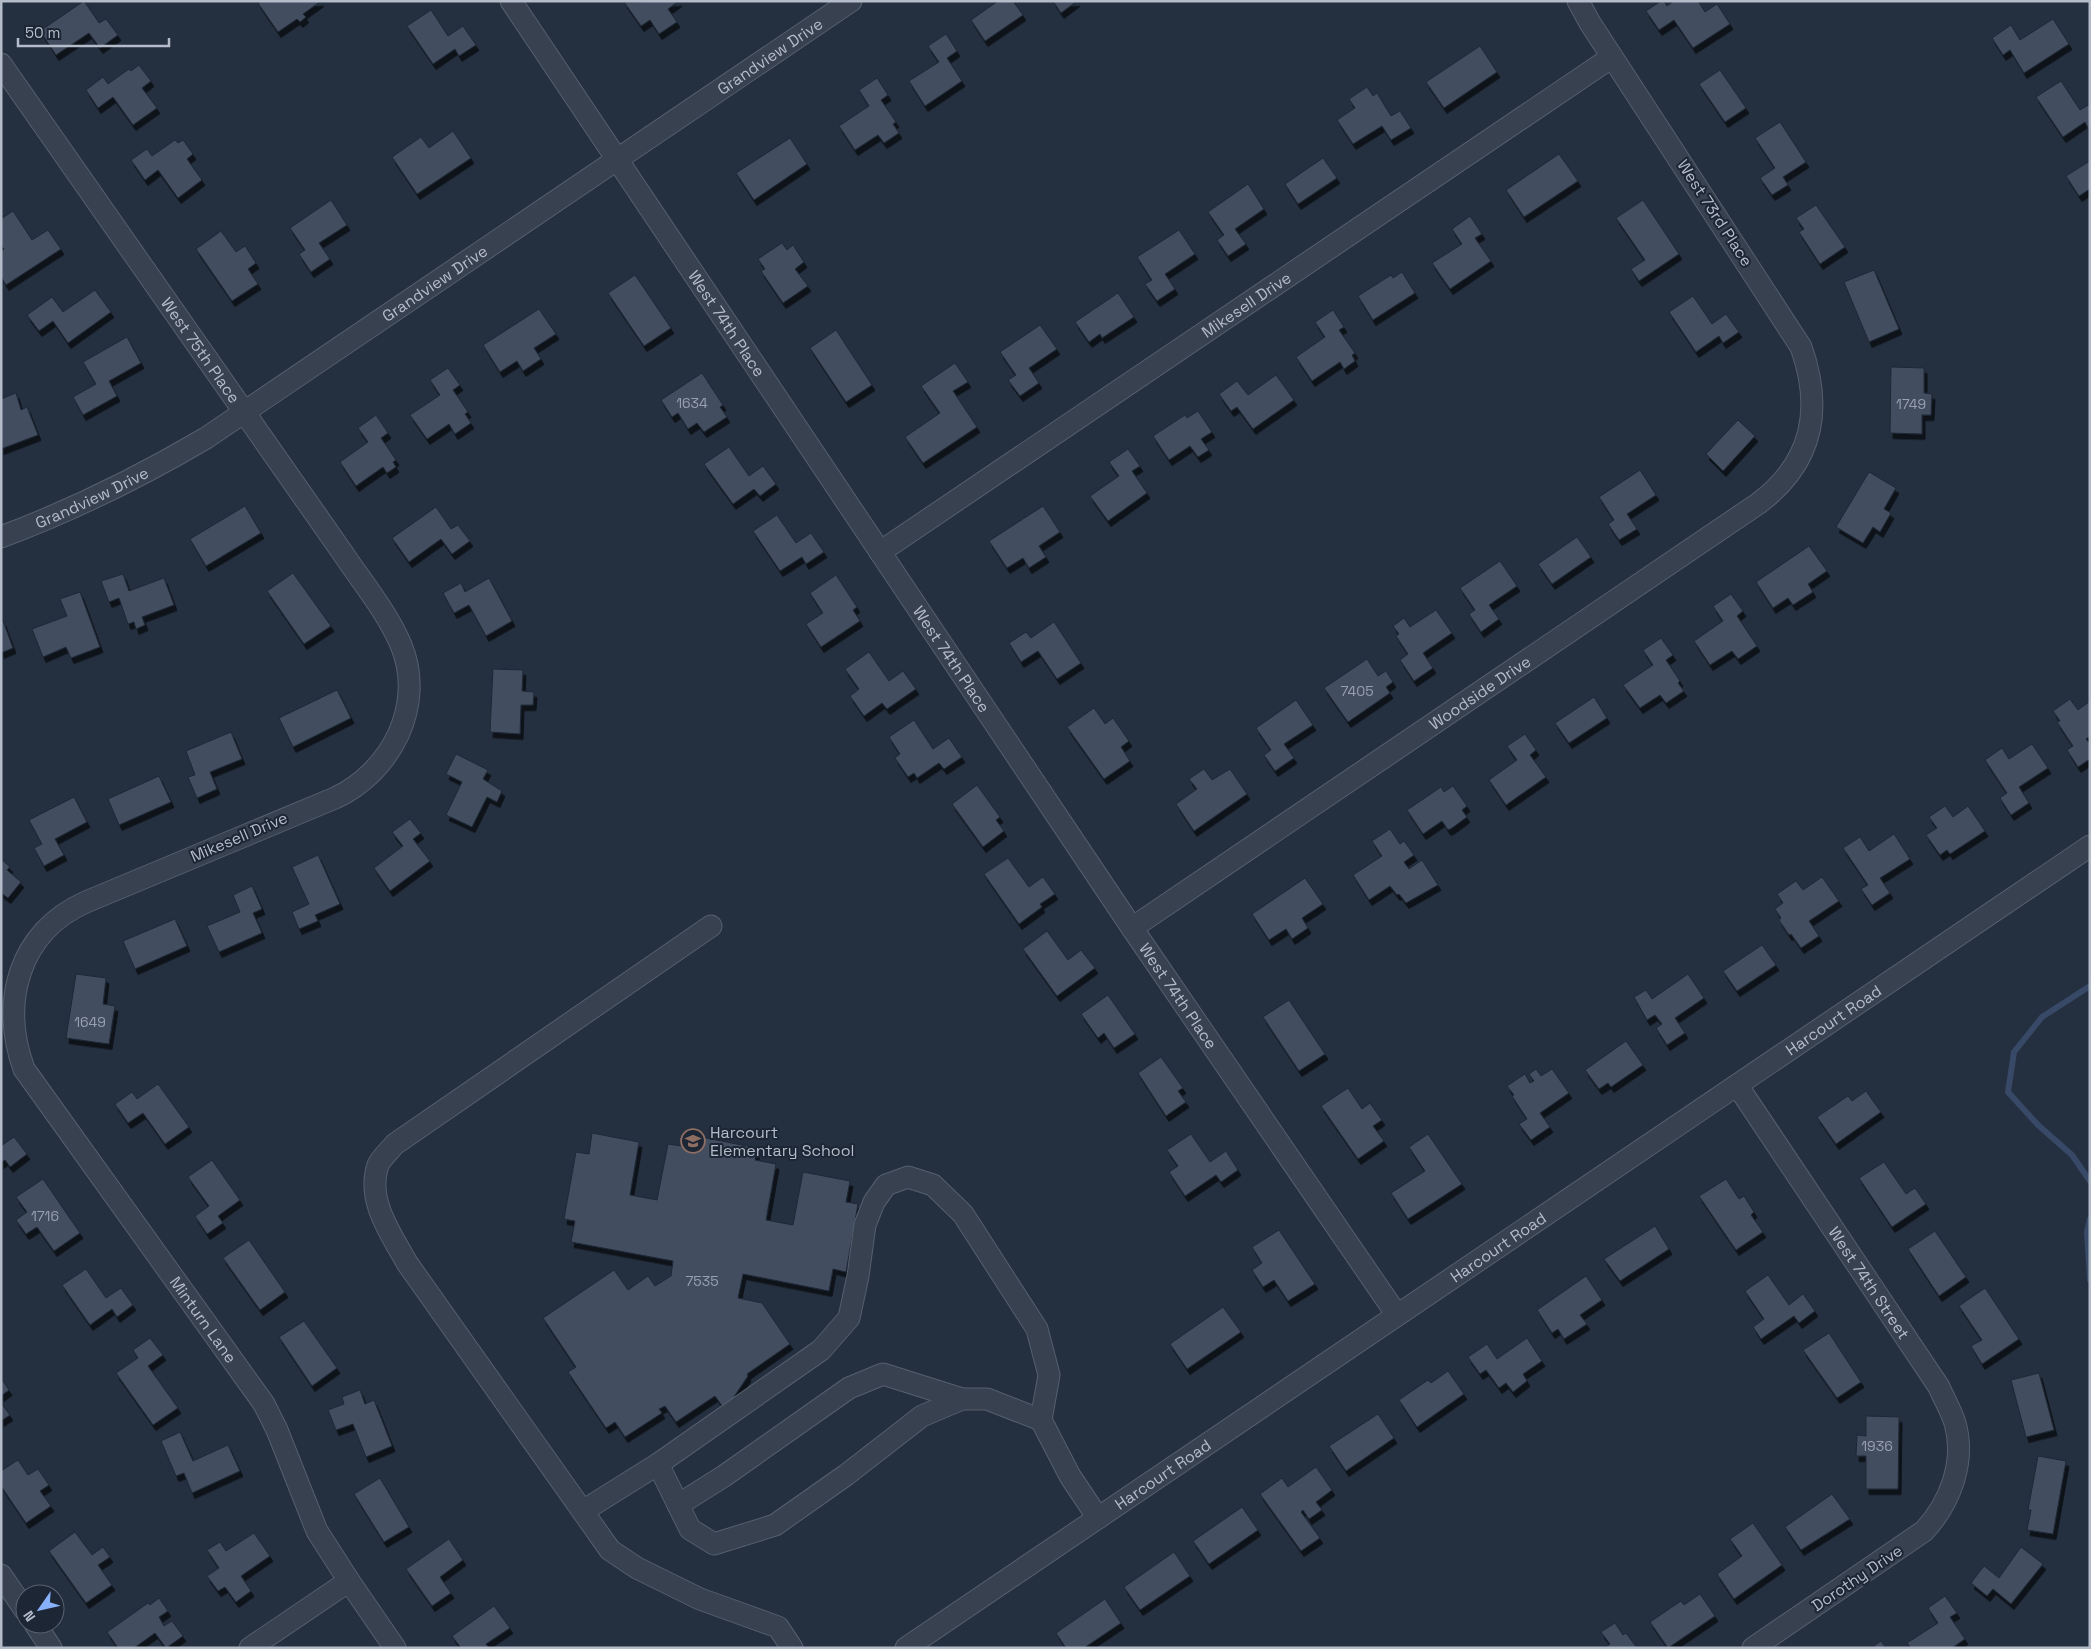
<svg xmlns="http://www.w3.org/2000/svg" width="2091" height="1649" font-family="'Space Grotesk',sans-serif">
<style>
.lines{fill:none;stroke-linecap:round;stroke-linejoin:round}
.stream{stroke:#374967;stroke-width:6}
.building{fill:#424e61;stroke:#1f2836;filter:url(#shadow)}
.minor-casing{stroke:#565f6d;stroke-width:23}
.minor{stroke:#38414f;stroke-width:21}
.labels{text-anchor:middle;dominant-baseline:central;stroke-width:4;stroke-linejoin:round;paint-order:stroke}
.number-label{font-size:14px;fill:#98a0b0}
.street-label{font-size:16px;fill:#b4bcca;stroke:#1d2634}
.poi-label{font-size:16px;fill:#b4bcca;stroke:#1d2634;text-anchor:start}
</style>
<defs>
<filter id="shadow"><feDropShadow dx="3" dy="5.5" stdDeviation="0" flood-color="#0009"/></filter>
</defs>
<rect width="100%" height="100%" fill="#242f3f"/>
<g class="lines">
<!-- stream -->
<g class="stream">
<polyline points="2090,986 2042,1017 2014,1052 2008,1092 2038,1125 2072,1155 2090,1181"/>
<polyline points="2090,1219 2087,1232 2090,1280"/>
</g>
</g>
<!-- building -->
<g class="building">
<polygon points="84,1 99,23 106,19 118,35 100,48 89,33 56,55 40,31"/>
<polygon points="261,1 321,1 303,14 306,17 300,22 297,19 278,32 258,3"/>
<polygon points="679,1 668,9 677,22 659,34 650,20 641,26 624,2"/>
<polygon points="998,1 1013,1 1023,15 985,41 971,20"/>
<polygon points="1053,1 1077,1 1061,13"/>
<polygon points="1661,1 1664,1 1667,6 1674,1 1698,1 1705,12 1717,4 1730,24 1693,48 1674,20 1659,30 1646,11"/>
<polygon points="431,10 448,36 463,26 476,45 459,56 455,49 433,64 407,26"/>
<polygon points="2053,19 2069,44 2024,73 2010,50 2003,55 1992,38 2011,25 2020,40"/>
<polygon points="946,34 957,51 947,58 962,81 925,106 909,81 939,62 928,46"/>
<polygon points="1480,46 1497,72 1444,108 1426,82"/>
<polygon points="139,65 151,81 142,88 157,108 133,125 113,97 98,108 86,90 103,77 108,84 129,69 131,71"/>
<polygon points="1720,70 1746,108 1725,122 1699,84"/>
<polygon points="877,78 888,95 881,100 896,122 893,124 899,133 884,143 878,135 855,150 839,126 869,106 859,90"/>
<polygon points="2061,81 2080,110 2090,104 2089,130 2085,122 2063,137 2036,97"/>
<polygon points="1367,87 1373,96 1377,93 1391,116 1400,111 1411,128 1391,140 1382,126 1353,144 1337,120 1355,108 1349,99"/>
<polygon points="1780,122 1806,162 1783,177 1788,185 1772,195 1760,178 1775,168 1755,138"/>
<polygon points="453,131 471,158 417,194 392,157 421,137 429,148"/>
<polygon points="790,138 807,164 754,200 736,173"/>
<polygon points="175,140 178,143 183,140 193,154 187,159 202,180 178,198 158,170 145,180 131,160 147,149 152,156"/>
<polygon points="1559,154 1578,181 1524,217 1506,190"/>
<polygon points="1323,158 1337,178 1298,204 1285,184"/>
<polygon points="2090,161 2090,189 2079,196 2066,176"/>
<polygon points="1248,184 1264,209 1235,229 1246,244 1228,256 1217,240 1224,235 1208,212"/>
<polygon points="331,200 347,225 319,243 330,259 311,272 299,254 305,250 290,228"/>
<polygon points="1643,200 1679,254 1639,281 1631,269 1645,260 1616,218"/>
<polygon points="1816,205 1845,247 1820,264 1799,232 1804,229 1796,218"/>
<polygon points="13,211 32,240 48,230 61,249 6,285 1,277 1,251 4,249 1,246 1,219"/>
<polygon points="1470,216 1482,234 1475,238 1491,261 1450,289 1432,263 1462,244 1452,229"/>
<polygon points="1179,230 1195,254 1165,274 1175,289 1157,301 1145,284 1152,280 1137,257"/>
<polygon points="221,231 236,252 245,246 256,263 248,269 258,284 232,301 196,249"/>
<polygon points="782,243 787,250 793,245 804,262 795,269 808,286 783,303 761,271 765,269 758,259"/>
<polygon points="1874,270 1899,329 1869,342 1844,282"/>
<polygon points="1402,272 1415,293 1373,320 1358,296 1391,275 1393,278"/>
<polygon points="635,275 671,328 644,346 608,293"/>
<polygon points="95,290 111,312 68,343 53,321 39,331 27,315 52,297 63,312"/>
<polygon points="1118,293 1134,317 1102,338 1100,334 1089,342 1075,322"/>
<polygon points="1693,296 1712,324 1726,314 1739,332 1723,343 1719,336 1696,352 1669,312"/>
<polygon points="539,309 556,334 534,348 541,359 523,371 517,361 500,372 483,345"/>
<polygon points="1333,310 1344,327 1339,330 1355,353 1352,355 1355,361 1344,369 1340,362 1312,381 1296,357 1325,337 1315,322"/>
<polygon points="1040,325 1057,349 1029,368 1039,383 1020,396 1008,380 1016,375 1000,352"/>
<polygon points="836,330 872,385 846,402 810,348"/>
<polygon points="127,337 141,363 109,381 117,396 83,415 73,397 96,384 83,362"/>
<polygon points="955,363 968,382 953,391 977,427 923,463 905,437 940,413 921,386"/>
<polygon points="1891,367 1924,368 1924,393 1932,394 1931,415 1922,415 1922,434 1890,433"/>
<polygon points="448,368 460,385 453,390 468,412 465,414 471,423 455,434 449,424 427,439 410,415 440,395 430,380"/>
<polygon points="702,373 723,405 720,407 727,417 704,432 697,423 688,429 678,413 672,417 661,400"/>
<polygon points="1276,375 1294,400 1253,429 1237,407 1231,411 1219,394 1237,381 1248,395"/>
<polygon points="16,393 21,410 27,407 38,435 1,449 1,399"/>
<polygon points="1198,411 1212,432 1201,439 1209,450 1198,457 1190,446 1169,460 1153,436 1185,415 1187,418"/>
<polygon points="376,415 388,433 381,438 396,460 393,462 396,467 387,473 383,467 356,486 340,462 368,442 358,428"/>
<polygon points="1738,420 1755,436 1723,471 1706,454"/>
<polygon points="729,447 749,476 763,466 776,484 760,496 754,489 733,504 704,464"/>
<polygon points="1128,449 1140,466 1132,471 1147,493 1108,521 1090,496 1119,476 1109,462"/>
<polygon points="1640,470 1656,495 1627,514 1637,529 1619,540 1608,524 1614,520 1599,497"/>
<polygon points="1869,472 1896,488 1884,509 1891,513 1880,532 1873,527 1863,543 1836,527"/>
<polygon points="245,506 261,533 206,566 190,539"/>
<polygon points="1043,506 1060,532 1039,546 1046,557 1029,568 1023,558 1007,568 989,541"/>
<polygon points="436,507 451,529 458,525 470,541 452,554 441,539 409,562 392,538"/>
<polygon points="777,515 796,543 811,533 824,552 806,564 802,557 780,571 753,531"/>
<polygon points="1577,537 1591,557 1552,584 1538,564"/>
<polygon points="1809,546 1827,571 1808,584 1813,592 1793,605 1788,598 1773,608 1756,582"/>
<polygon points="1500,561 1517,586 1489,605 1499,619 1481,632 1469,614 1475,610 1460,588"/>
<polygon points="293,573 331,626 304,644 267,591"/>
<polygon points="123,574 129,591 164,578 174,605 142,617 145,625 136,629 134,622 128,624 119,598 109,602 101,581"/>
<polygon points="836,575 857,607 853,610 860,621 821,647 806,624 823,613 810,593"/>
<polygon points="489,578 512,621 486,636 469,605 454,613 443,593 461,583 465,592"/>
<polygon points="80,592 100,647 71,658 66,647 43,657 32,629 67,616 60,599"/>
<polygon points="1731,594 1743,611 1737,616 1757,646 1738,659 1732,651 1710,665 1694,641 1723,621 1713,606"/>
<polygon points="1436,610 1452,633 1423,653 1433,668 1414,681 1400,660 1408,654 1396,636 1399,634 1393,626 1404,618 1410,627"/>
<polygon points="3,621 13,648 1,653 1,622"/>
<polygon points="1054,622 1081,663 1057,679 1038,651 1021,662 1009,643 1026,632 1031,638"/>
<polygon points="1661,638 1673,655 1666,660 1680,681 1678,683 1684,691 1666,703 1660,695 1640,708 1623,685 1653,665 1643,650"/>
<polygon points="869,652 889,681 903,671 916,689 887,709 882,703 864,716 850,696 859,689 845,669"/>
<polygon points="1367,659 1378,676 1386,671 1393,682 1386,687 1390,693 1348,722 1324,688"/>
<polygon points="493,669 523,670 522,691 534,692 533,705 521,705 520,734 490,732"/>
<polygon points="337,690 351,718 293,747 279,718"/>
<polygon points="1594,697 1607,718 1569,743 1555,723"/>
<polygon points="2070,699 2078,710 2090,701 2090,736 2086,739 2090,744 2090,759 2078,767 2067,750 2073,746 2057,722 2060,721 2053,711"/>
<polygon points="1296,700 1313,725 1284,744 1294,758 1275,771 1264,755 1271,750 1256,728"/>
<polygon points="1094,708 1105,724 1113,718 1129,741 1121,747 1130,761 1104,779 1067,727"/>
<polygon points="914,720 933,749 949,738 962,757 944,769 939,763 917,778 914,773 908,777 895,758 900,754 889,737"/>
<polygon points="231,732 242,759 210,772 217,789 197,798 188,777 195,775 186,751"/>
<polygon points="1525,734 1536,750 1530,755 1546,777 1506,805 1489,780 1517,760 1507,746"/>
<polygon points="2032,744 2048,768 2019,787 2029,803 2011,815 2000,798 2007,793 1985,760 2002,748 2009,759"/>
<polygon points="456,754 488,770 483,779 502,791 497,802 487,797 472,827 446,815 462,782 446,774"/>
<polygon points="1204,769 1212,780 1230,769 1247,794 1194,831 1176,804 1197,789 1189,779"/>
<polygon points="159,776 171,802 119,825 108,799"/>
<polygon points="977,785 1000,817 996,820 1004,831 983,847 952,804"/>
<polygon points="1453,786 1467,806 1462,810 1467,817 1452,828 1448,830 1442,821 1423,834 1407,810 1441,787 1444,792"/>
<polygon points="74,797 87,822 55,839 64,855 44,866 34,848 42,844 29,820"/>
<polygon points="1945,806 1953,817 1968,806 1985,831 1950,854 1947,850 1940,855 1926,835 1937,828 1929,817"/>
<polygon points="410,819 421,833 413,839 430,861 390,891 374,868 403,846 392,832"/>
<polygon points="1390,829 1400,844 1404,841 1414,855 1404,862 1409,869 1422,860 1438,885 1406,903 1399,894 1397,895 1390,886 1369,900 1353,875 1382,856 1372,841"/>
<polygon points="1894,834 1910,859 1880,878 1890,893 1872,905 1861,889 1868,885 1843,848 1860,837 1869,851"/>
<polygon points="318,855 340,904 315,915 318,921 299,929 292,912 309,904 292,867"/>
<polygon points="1008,858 1029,887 1043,877 1055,894 1040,904 1042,907 1019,924 984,874"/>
<polygon points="1,859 10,867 7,870 21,882 8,898 1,893"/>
<polygon points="1822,877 1839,901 1809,921 1819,936 1801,948 1791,934 1789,935 1779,920 1781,918 1775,909 1783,903 1777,894 1796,881 1803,890"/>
<polygon points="1305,878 1323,904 1302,918 1308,928 1292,939 1286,929 1269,940 1252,914"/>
<polygon points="252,886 262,909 253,913 262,933 219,952 207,926 240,912 233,895"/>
<polygon points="175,919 187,946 135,969 123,941"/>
<polygon points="1047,931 1068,960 1081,950 1095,968 1057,996 1023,949"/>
<polygon points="1762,945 1776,965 1737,991 1723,971"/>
<polygon points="76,974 106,978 103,1004 115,1006 109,1044 66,1038"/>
<polygon points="1688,974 1704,998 1675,1018 1685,1033 1667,1045 1656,1028 1662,1024 1655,1015 1647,1020 1634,997 1646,990 1652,999"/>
<polygon points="1108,995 1135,1034 1114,1048 1104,1033 1098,1038 1081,1014"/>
<polygon points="1289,1000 1325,1054 1299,1071 1263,1017"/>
<polygon points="1626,1041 1643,1065 1611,1087 1608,1083 1599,1089 1585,1070"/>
<polygon points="1161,1057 1183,1088 1178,1091 1186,1102 1166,1116 1138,1073"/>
<polygon points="1536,1069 1541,1076 1552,1069 1569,1093 1540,1113 1550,1127 1531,1140 1519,1124 1527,1119 1512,1096 1514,1095 1507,1086 1525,1074 1530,1083 1534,1081 1529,1074"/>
<polygon points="158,1084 189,1127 165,1144 143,1113 128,1123 115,1104 132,1092 137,1099"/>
<polygon points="1348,1088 1362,1109 1370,1103 1382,1120 1373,1126 1384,1141 1358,1159 1321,1106"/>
<polygon points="1866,1091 1881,1112 1836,1144 1817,1117 1848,1096 1852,1101"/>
<polygon points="592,1133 639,1142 630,1195 657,1200 668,1144 688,1147 691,1135 757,1148 755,1160 776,1164 766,1220 793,1225 803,1172 850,1181 846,1202 858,1204 846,1272 833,1269 829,1291 743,1274 738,1298 762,1303 790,1344 747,1374 748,1376 725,1410 715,1396 676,1422 665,1406 659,1409 662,1413 625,1437 615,1422 606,1428 568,1372 576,1367 543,1318 614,1270 628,1290 648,1276 655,1286 671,1276 673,1261 571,1242 575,1221 564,1219 576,1152 589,1154"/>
<polygon points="1191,1134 1210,1162 1226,1151 1238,1170 1221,1182 1216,1175 1185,1196 1169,1172 1178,1166 1167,1150"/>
<polygon points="1428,1134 1462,1184 1408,1219 1391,1193 1425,1171 1409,1147"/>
<polygon points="14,1137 27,1154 10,1167 5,1160 1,1163 1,1146"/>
<polygon points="212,1160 240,1200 218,1216 223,1223 207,1234 195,1216 209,1206 188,1177"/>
<polygon points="1884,1162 1906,1194 1915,1188 1926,1204 1892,1227 1859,1178"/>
<polygon points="43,1179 80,1233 54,1251 37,1227 26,1234 16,1220 27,1212 16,1197"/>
<polygon points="1726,1179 1739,1199 1744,1196 1754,1212 1751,1215 1763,1232 1736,1250 1699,1196"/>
<polygon points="1655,1226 1669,1249 1620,1281 1604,1259"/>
<polygon points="1279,1230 1315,1284 1288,1301 1274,1280 1263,1287 1252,1270 1262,1263 1252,1247"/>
<polygon points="1935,1231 1966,1277 1939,1296 1908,1249"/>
<polygon points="249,1240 285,1292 260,1310 223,1258"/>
<polygon points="86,1269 106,1298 121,1288 133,1305 117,1317 112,1309 90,1325 62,1285"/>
<polygon points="1768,1275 1789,1305 1803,1294 1815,1311 1799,1323 1794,1316 1761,1339 1753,1327 1764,1319 1745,1291"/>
<polygon points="1586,1276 1602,1300 1580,1315 1587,1324 1564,1339 1558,1329 1552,1333 1537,1310"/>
<polygon points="1985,1288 2019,1339 1982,1364 1971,1346 1982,1340 1959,1306"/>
<polygon points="1223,1307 1241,1332 1187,1369 1170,1344"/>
<polygon points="304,1321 337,1368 312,1386 279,1337"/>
<polygon points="1829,1333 1861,1382 1837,1398 1803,1350"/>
<polygon points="150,1338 163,1355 148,1366 178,1408 153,1425 116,1373 138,1358 133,1350"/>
<polygon points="1527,1338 1542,1361 1523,1374 1527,1381 1513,1392 1506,1383 1499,1388 1486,1370 1480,1374 1468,1357 1487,1344 1497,1359"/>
<polygon points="1448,1371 1464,1394 1417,1427 1399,1400 1428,1380 1431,1383"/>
<polygon points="2039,1373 2054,1430 2026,1437 2011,1380"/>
<polygon points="1,1378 9,1390 1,1396"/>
<polygon points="360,1390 365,1404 374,1400 392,1446 366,1457 353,1424 336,1430 328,1410 344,1404 342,1397"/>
<polygon points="1,1403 10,1415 1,1421"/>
<polygon points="1378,1414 1394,1438 1346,1471 1329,1446"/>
<polygon points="1866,1416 1899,1417 1898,1489 1866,1489 1866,1456 1856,1456 1857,1435 1866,1436"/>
<polygon points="180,1432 193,1461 228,1445 240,1471 192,1493 184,1473 176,1476 161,1441"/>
<polygon points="2038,1456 2066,1461 2053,1534 2027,1530 2031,1510 2028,1510"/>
<polygon points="18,1460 28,1475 38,1469 49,1485 40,1491 51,1506 26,1523 1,1486 1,1471"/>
<polygon points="1316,1467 1332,1490 1316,1502 1322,1510 1309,1519 1303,1510 1301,1512 1320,1538 1301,1551 1260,1494 1282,1478 1288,1487"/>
<polygon points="380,1478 409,1527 384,1542 354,1494"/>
<polygon points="1832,1494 1850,1519 1801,1550 1785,1527"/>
<polygon points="1242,1507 1258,1530 1209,1564 1193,1541"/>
<polygon points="1753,1523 1782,1565 1734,1599 1717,1574 1742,1556 1730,1539"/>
<polygon points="75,1532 92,1555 103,1547 110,1557 98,1565 112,1585 86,1603 49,1551"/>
<polygon points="254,1533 270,1556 241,1576 251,1591 236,1602 225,1587 218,1591 207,1576 219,1568 207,1550 220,1542 226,1551"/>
<polygon points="449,1539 463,1560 440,1577 451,1593 432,1606 406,1569"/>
<polygon points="2021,1547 2043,1564 2011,1604 1993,1589 1987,1596 1971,1583 1984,1566 1999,1578"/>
<polygon points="1174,1552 1190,1576 1140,1610 1124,1587"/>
<polygon points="1700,1594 1715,1616 1668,1648 1650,1622 1681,1601 1684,1605"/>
<polygon points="1945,1596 1957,1613 1950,1617 1965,1639 1952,1648 1911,1648 1907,1643 1938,1623 1928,1608"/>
<polygon points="159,1598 168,1611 159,1617 164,1626 172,1621 183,1636 166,1648 155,1633 134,1648 118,1648 107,1632 148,1603 150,1605"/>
<polygon points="1105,1599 1121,1623 1084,1648 1066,1648 1056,1633"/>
<polygon points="494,1606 510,1628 486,1644 489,1648 461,1648 452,1636"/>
<polygon points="1615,1623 1623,1635 1626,1633 1637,1648 1605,1648 1610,1644 1601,1632"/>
<polygon points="1881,1641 1886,1648 1871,1648"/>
</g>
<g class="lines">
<!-- minor casing -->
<g class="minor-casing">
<g id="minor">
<path id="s1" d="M511,1L1132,928L1397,1315"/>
<path id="s2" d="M1,64L342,552C362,582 387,612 401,645C426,705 391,772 335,798L86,902C18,932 0,1003 24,1069L264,1404L277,1430L317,1531L349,1581L395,1648"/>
<path id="s3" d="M1,537C73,510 140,477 206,438L851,1"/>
<path id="s4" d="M880,552L1612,57"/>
<path d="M711,926L395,1144C390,1150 381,1158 378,1165C366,1200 391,1234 407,1263L610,1550L637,1568L700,1599L778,1627L792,1648"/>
<path id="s5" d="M1132,928L1759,503C1813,462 1823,409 1801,347L1590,23L1578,1"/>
<path id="s6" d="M1737,1085L1939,1387C1944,1399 1951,1410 1955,1423C1966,1462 1950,1503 1924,1531L1753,1648"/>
<polyline points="658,1464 821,1350 849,1318 858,1276 865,1225 874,1202 886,1185 908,1177 933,1185 963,1214 1037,1329 1049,1375 1041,1420"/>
<polyline points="678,1505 724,1476 849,1388 883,1374 962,1399"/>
<polyline points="583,1511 658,1464 690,1529 714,1544 775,1525 846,1475 922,1416 962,1399 987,1399 1041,1420 1070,1476 1098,1518"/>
<polyline points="1,1575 25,1610"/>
<polyline points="35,1624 51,1648"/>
<polyline points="250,1648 349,1581"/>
<path id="s7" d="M906,1648L2090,846"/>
</g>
</g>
<!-- minor -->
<use href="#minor" class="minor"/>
</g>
<!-- icons -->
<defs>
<g id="school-ring" transform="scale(1.25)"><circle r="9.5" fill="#1d2634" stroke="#8d6e63" stroke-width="1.5"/><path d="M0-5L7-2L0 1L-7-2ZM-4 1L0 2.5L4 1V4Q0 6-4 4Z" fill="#8d6e63"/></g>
</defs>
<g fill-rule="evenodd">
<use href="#school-ring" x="693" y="1141"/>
</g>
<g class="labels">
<!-- number labels -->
<g class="number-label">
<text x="692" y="403">1634</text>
<text x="1911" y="404">1749</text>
<text x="1357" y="691">7405</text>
<text x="90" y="1022">1649</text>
<text x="45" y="1216">1716</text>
<text x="702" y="1281">7535</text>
<text x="1877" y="1446">1936</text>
</g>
<!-- street labels -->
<g class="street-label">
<text stroke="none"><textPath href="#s3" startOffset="909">Grandview Drive</textPath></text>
<text transform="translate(1715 213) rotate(57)">West 73rd Place</text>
<text stroke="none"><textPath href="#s3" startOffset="504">Grandview Drive</textPath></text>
<text stroke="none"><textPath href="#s4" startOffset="442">Mikesell Drive</textPath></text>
<text stroke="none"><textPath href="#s1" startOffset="388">West 74th Place</textPath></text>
<text stroke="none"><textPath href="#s2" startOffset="349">West 75th Place</textPath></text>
<text stroke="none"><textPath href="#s3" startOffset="99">Grandview Drive</textPath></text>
<text stroke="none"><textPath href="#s1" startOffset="792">West 74th Place</textPath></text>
<text stroke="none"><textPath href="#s5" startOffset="420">Woodside Drive</textPath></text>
<text transform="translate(239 837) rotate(-23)">Mikesell Drive</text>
<text stroke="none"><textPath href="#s1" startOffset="1198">West 74th Place</textPath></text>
<text stroke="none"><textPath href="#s7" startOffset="1120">Harcourt Road</textPath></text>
<text stroke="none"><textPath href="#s7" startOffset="715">Harcourt Road</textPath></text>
<text stroke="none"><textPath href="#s6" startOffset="238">West 74th Street</textPath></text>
<text stroke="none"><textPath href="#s2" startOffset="1665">Minturn Lane</textPath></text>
<text stroke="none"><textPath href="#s7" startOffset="310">Harcourt Road</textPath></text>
<text transform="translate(1857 1578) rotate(-34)">Dorothy Drive</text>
</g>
<!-- poi labels -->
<g class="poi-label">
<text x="710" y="1132">Harcourt<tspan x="710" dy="18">Elementary School</tspan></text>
</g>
</g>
<!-- border -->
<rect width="2091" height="1649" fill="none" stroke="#b4bcca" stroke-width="5"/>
<!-- north arrow -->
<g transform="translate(40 1609) rotate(236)"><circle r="24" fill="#1d2634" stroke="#596270"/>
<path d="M0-4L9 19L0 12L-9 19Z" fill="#88b1fb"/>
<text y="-8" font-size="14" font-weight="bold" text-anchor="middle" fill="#b4bcca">N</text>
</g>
<!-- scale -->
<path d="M18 38v8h151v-8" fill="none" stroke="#b4bcca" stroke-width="2.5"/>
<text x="25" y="38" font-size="15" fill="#b4bcca" stroke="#1d2634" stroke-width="4" paint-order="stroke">50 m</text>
</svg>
